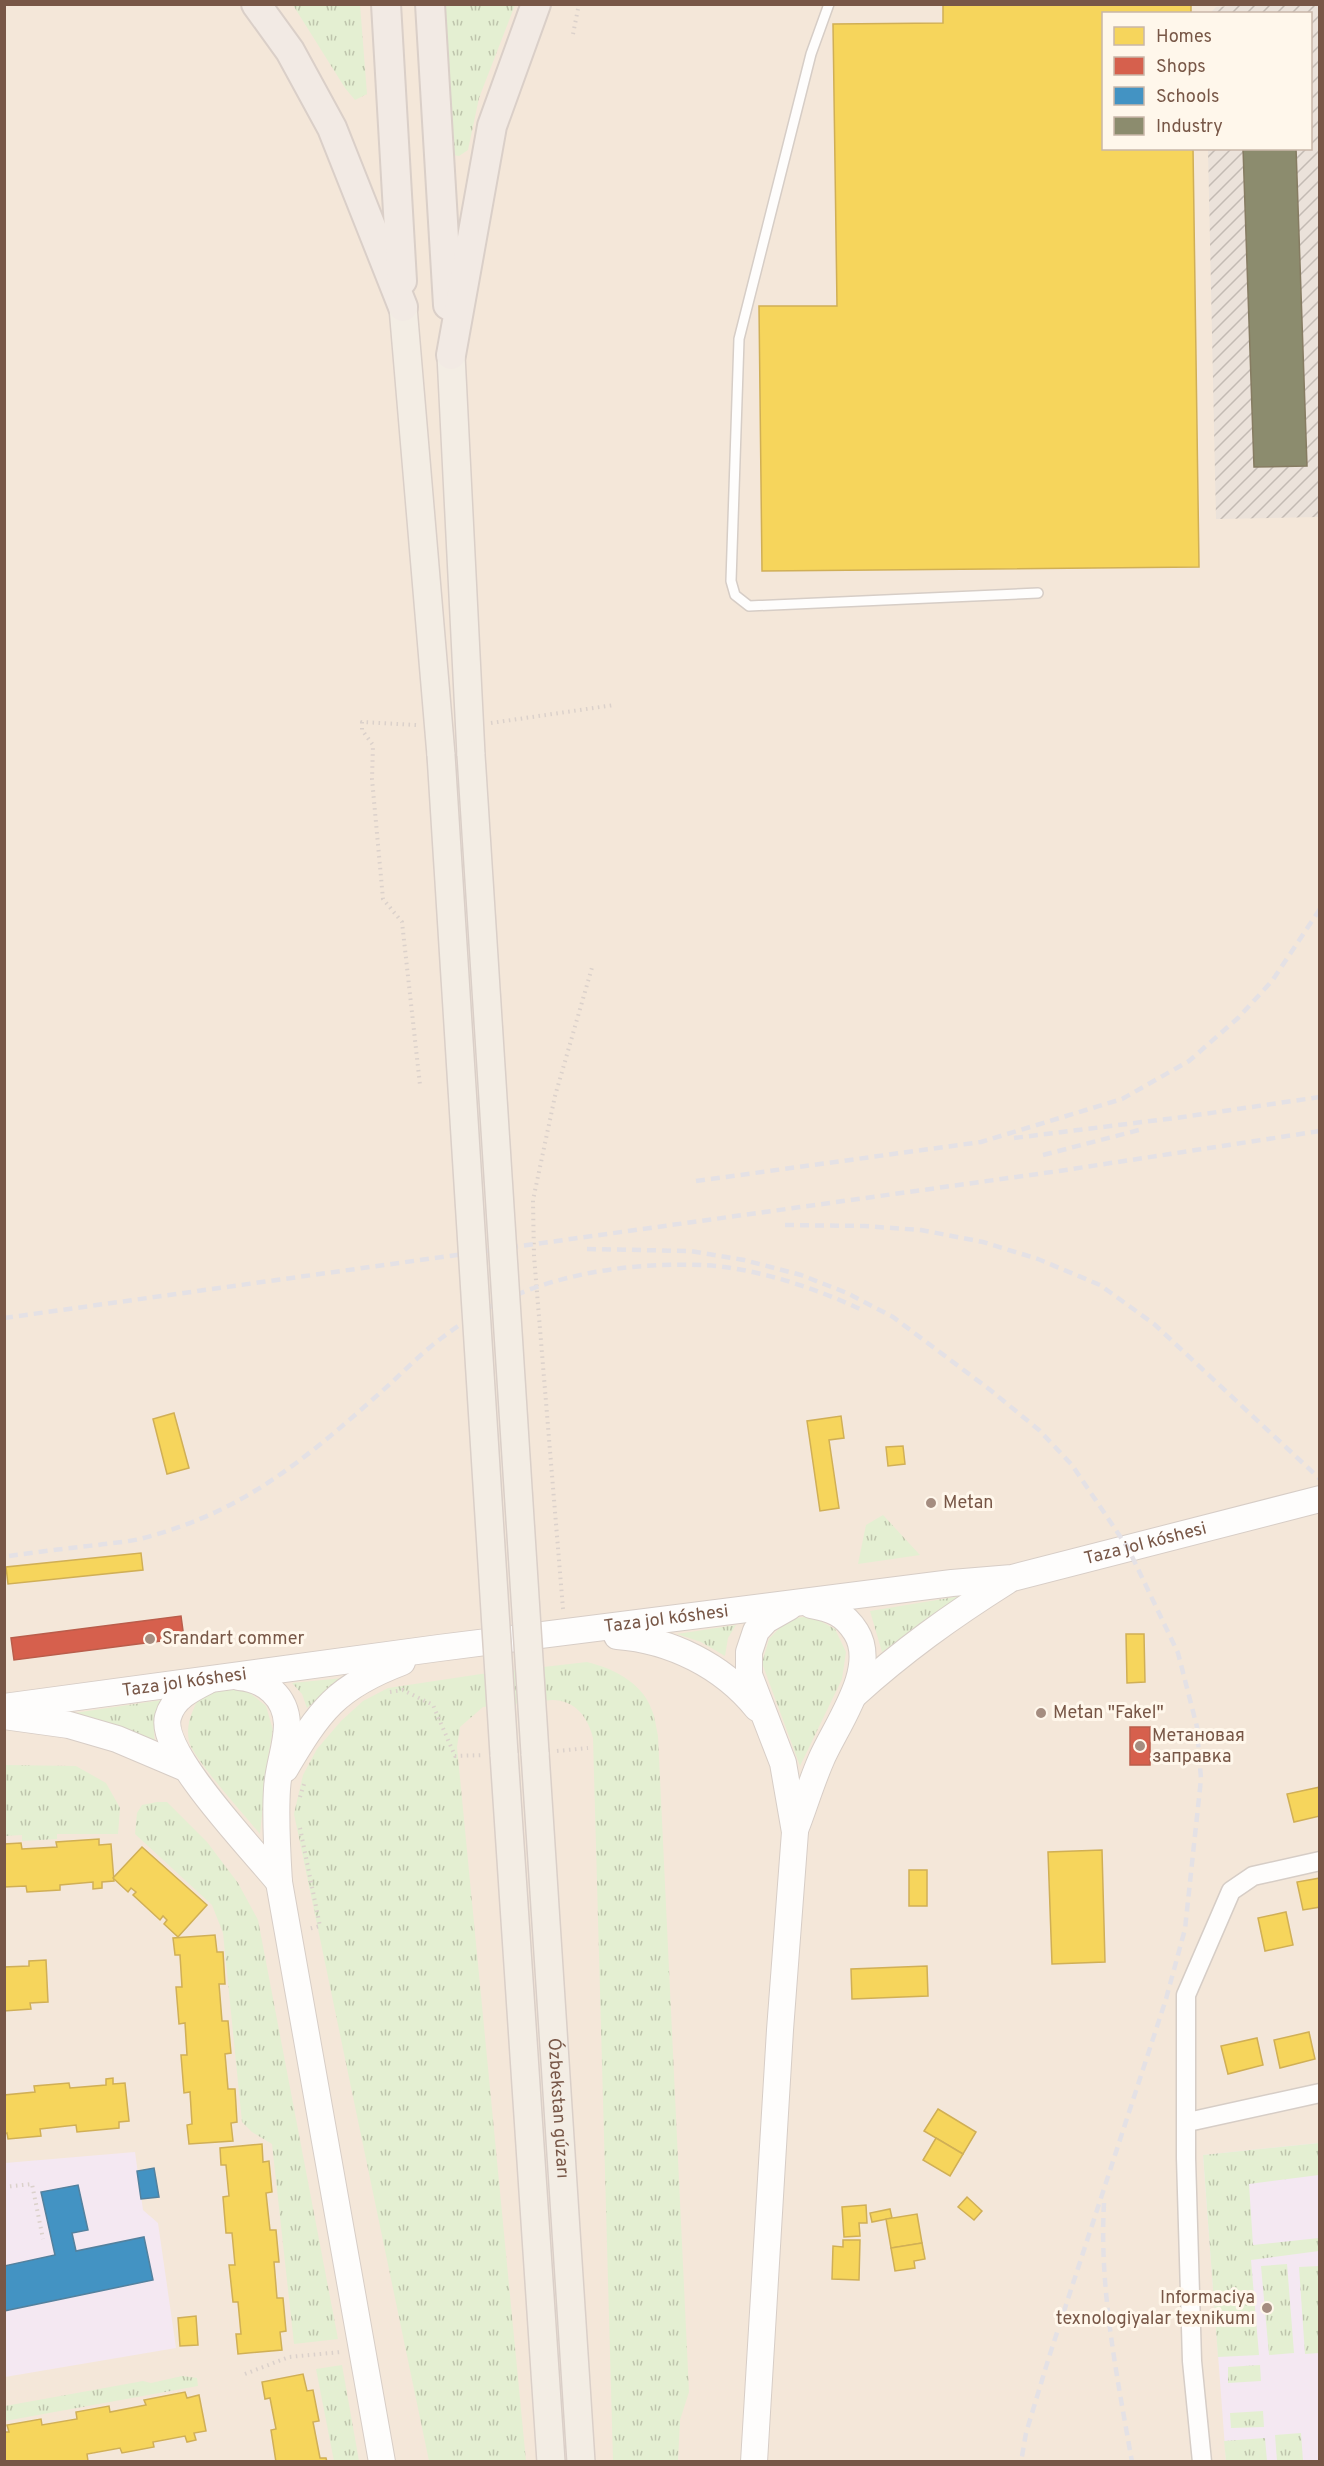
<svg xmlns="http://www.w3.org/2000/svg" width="1324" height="2466" font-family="Overpass,sans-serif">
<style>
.residential{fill:#f4e7d9;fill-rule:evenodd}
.industrial{fill:url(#industrial-furrows)}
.education{fill:#f4e8f2}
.grass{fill:url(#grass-tufts)}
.homes{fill:#f6d55c;stroke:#d0af56;stroke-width:1.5}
.shops{fill:#d6604d;stroke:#ba5d4b;stroke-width:1.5}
.schools{fill:#4393c3;stroke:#53819e;stroke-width:1.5}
.industry{fill:#8c8c6e;stroke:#867c62;stroke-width:1.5}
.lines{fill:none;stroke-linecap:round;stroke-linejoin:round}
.service-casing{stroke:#d6cdc6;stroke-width:12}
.minor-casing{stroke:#d6cdc6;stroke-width:21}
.secondary-casing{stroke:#d7cdc6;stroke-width:28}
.primary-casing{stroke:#dacfc8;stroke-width:30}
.trunk-casing{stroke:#dacfc8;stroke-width:32}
.path{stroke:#dbd1cb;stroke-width:4;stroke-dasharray:1.5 4.5;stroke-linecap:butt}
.service{stroke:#fefdfc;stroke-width:9}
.minor{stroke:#fefdfc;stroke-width:18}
.secondary{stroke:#fefdfc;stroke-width:26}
.primary{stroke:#f3ede4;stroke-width:27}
.trunk{stroke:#f2eae4;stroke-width:28}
.rail{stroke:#e4e1e5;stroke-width:4.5;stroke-dasharray:9 6;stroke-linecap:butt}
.primary-bridge-casing{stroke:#dacfc8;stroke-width:30;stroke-linecap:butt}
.primary-bridge{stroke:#f3ede4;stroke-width:27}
.poi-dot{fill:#a58d80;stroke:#fff7eb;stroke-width:2}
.labels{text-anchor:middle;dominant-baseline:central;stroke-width:6;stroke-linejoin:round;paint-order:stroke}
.poi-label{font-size:18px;fill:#785747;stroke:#fff7eb;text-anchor:start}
.street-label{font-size:18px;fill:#785747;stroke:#fff7eb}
</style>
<defs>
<pattern id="industrial-furrows" width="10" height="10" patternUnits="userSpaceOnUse" patternTransform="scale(1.5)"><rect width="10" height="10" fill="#ebe2da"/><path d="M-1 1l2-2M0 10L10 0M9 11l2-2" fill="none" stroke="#c3bab3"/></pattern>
<pattern id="grass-tufts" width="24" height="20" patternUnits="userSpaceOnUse" patternTransform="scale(1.5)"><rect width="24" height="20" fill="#e4efd2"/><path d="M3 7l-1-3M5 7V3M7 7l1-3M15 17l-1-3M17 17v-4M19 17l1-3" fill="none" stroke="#bec4ac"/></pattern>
</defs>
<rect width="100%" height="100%" fill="#f8f2e9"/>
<!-- residential -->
<path class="residential" d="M5,5H1319V2461L5,2462ZM1104,14H1310V148H1104Z"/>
<!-- industrial -->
<polygon class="industrial" points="1258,4 1319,5 1319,517 1216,519 1208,149 1310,148 1310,14 1210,13 1216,7"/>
<!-- education -->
<g class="education">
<polygon points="1319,2143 1319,2461 1226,2461 1203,2155"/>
<polygon points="135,2152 143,2210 158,2223 176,2348 5,2377 5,2163"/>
</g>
<!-- grass -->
<g class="grass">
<polygon points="293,5 360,5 367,94 355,100 345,88"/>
<polygon points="438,5 515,5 479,98 468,150 459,156 453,155"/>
<polygon points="883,1515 920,1555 858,1564 866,1525"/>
<polygon points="961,1596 882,1652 870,1611"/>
<polygon points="811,1616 835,1629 846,1652 842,1679 800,1766 762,1663 769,1639 788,1619"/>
<polygon points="736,1625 728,1638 725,1656 701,1642 677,1634"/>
<path d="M587,1662C612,1668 641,1682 651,1708C655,1716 656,1727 658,1736L689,2392L680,2420L678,2461H613L593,1738C588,1717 575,1700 552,1700L483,1707L460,1727L457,1747L526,2461H429L294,1814L303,1775L317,1749L341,1721L363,1701L388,1688L481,1674Z"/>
<polygon points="343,1678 307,1708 302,1694 292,1683"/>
<path d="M221,1685L245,1689L266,1706L273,1730L268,1757L260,1834C247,1818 192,1757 189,1741C185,1722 194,1708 202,1692Z"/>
<path d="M162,1700C154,1715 153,1726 155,1743L121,1727L74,1713Z"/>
<polygon points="5,1765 76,1766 106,1783 120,1808 118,1834 57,1834 57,1839 22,1841 22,1835 5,1836"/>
<polygon points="157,1802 167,1802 207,1842 238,1883 258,1920 338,2339 294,2344 272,2144 252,2132 242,2122 223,1933 212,1905 135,1834 137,1813 142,1805"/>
<polygon points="1319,2143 1319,2175 1249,2184 1253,2245 1319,2238 1319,2251 1251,2260 1259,2355 1218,2357 1203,2155"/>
<polygon points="1287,2264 1294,2353 1269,2355 1261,2266"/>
<polygon points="1319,2266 1319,2353 1305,2354 1299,2267"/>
<polygon points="342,2365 359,2461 334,2461 316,2369"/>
<polygon points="1260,2365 1261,2381 1228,2383 1228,2367"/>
<polygon points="182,2376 197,2378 198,2386 5,2421 5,2406 143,2381 151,2383"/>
<polygon points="1263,2411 1264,2427 1231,2428 1230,2413"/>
<polygon points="1301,2433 1303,2461 1277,2461 1275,2435"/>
<polygon points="1265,2438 1267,2461 1226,2461 1224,2441"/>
</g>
<!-- homes -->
<g class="homes">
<polygon points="943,4 1191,4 1191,14 1104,14 1104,148 1193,148 1199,567 762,571 759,306 837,306 833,24 943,23"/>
<polygon points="174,1413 189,1468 167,1474 153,1419"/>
<polygon points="841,1416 844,1438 829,1440 839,1508 820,1511 807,1421"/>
<polygon points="903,1446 905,1464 888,1466 886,1447"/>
<polygon points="141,1553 143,1570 8,1584 6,1567"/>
<polygon points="1126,1634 1144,1634 1145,1682 1127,1683"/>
<polygon points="1320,1787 1320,1816 1294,1822 1287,1794"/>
<polygon points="99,1839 99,1845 111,1844 114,1881 102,1882 102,1888 93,1889 93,1882 60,1885 60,1890 27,1892 26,1886 4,1887 4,1844 21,1843 22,1849 57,1847 56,1842"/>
<polygon points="142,1847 207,1905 178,1937 164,1924 167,1920 163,1916 160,1920 133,1895 136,1892 131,1888 128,1892 113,1878"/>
<polygon points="1102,1850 1105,1962 1052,1964 1048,1852"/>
<rect x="909" y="1870" width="18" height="36"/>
<polygon points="1320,1878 1320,1907 1303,1910 1297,1882"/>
<polygon points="1286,1912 1293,1945 1265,1951 1258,1918"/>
<polygon points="215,1935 217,1952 223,1952 225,1984 219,1984 222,2021 228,2021 231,2053 225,2054 228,2089 235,2089 237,2122 231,2123 233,2141 189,2144 187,2125 192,2124 190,2092 184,2093 181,2055 187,2055 185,2023 179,2024 176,1987 182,1987 180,1955 175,1955 173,1938"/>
<polygon points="46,1960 48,2002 30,2003 31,2009 4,2011 4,1967 29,1966 29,1961"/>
<polygon points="927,1966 928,1996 852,1999 851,1969"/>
<polygon points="1309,2032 1315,2059 1280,2068 1274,2040"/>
<polygon points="1257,2038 1263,2065 1228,2074 1221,2046"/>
<polygon points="113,2078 113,2084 125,2083 129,2121 119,2122 119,2128 77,2132 76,2125 40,2129 41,2136 8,2139 7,2133 4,2134 4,2095 35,2092 34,2086 69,2083 70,2088 106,2085 106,2079"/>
<polygon points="938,2109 976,2132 963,2154 924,2131"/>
<polygon points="936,2138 963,2154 950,2176 923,2160"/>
<polygon points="262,2144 263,2162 269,2161 272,2192 266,2193 270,2230 276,2230 279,2262 274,2262 277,2298 283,2298 286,2331 280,2332 282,2350 238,2354 236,2334 241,2334 238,2302 233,2302 229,2265 235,2265 232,2233 226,2233 223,2197 229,2196 226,2165 221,2165 220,2148"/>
<polygon points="967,2197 982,2211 974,2220 958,2207"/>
<polygon points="866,2205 867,2223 859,2223 860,2236 844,2237 842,2207"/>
<polygon points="890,2209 892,2218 872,2222 870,2213"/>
<polygon points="917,2214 922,2243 891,2248 886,2219"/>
<polygon points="843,2240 860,2240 859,2280 832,2279 833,2246 843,2247"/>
<polygon points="922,2243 925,2259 914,2261 915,2268 895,2271 891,2248"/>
<polygon points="196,2316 198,2345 180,2346 178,2318"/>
<polygon points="303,2374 307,2391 313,2390 319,2421 313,2422 320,2458 326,2458 327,2462 276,2462 271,2430 276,2429 270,2398 265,2399 262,2382"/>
<polygon points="185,2392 187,2398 199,2395 206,2431 194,2433 196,2440 187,2442 185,2436 153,2442 154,2447 122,2453 120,2448 87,2454 88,2461 86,2462 4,2462 4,2432 9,2432 7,2425 41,2419 42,2425 77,2419 76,2412 109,2406 110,2412 146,2405 144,2400"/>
</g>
<!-- shops -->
<g class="shops">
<polygon points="181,1616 184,1638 14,1660 11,1638"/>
<rect x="1130" y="1727" width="20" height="38"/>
</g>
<!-- schools -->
<g class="schools">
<polygon points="154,2168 159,2197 141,2199 137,2171"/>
<polygon points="78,2185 88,2230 72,2233 76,2251 144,2237 153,2280 4,2311 4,2266 55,2255 41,2192"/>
</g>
<!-- industry -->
<polygon class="industry" points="1243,148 1296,148 1307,466 1254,467"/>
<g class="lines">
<!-- service casing -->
<g class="service-casing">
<polyline id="service" points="829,4 811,54 739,339 731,581 735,595 749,606 1038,593"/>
</g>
<!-- minor casing -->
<g class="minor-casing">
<g id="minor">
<polyline points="1188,2122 1320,2093"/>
<polyline points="1202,2462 1192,2361 1186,2158 1186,1995 1231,1891 1253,1876 1320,1861"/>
</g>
</g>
<!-- secondary casing -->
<g class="secondary-casing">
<g id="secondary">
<path d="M617,1636C671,1640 723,1666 757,1708"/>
<path d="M239,1677C265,1679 286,1697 287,1724C287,1746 278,1767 277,1789C275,1820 277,1850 279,1882L382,2462"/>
<path d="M207,1681C191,1689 173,1698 168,1717C158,1752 255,1852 279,1882"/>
<path d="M854,1695C904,1650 950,1617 1007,1581"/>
<path id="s1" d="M4,1707L439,1648L952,1583L1012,1578L1320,1499"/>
<polyline points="4,1716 69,1725 117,1739 183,1767"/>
<path d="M285,1769C320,1710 336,1687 402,1662"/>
<path d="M795,1830C804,1807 811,1783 821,1760C836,1725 879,1669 856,1632C844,1613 832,1609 811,1605"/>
<polyline points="754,2462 780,2030 795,1832 783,1763 749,1675 749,1652 756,1631 766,1620 789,1607"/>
</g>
</g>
<!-- primary casing -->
<g class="primary-casing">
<g id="primary">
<polyline points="403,307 441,755"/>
<polyline points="451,355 471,755"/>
<path id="s2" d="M535,1753L581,2462"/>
<polyline points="504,1754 551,2462"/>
</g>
</g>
<!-- trunk casing -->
<g class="trunk-casing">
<g id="trunk">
<polyline points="256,4 290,51 332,128 403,307"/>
<polyline points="386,4 402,281"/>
<polyline points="430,4 448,305"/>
<polyline points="451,355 492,126 536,4"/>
</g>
</g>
<!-- path -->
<g class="path">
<polyline points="573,34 579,4"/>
<polyline points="491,723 614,705"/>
<polyline points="416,725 362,722 362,730 373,745 372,779 383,899 402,922 420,1085"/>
<polyline points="563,1609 534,1256 533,1200 555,1096 593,964"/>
<polyline points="390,1692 403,1690 433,1705 455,1756 484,1755"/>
<polyline points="557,1751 588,1748"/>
<polyline points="300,1797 305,1781"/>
<polyline points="300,1828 320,1926 308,1929"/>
<polyline points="4,2187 32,2184 43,2239"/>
<polyline points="245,2374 289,2357 341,2352"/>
</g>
<!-- service -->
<use href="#service" class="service"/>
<!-- minor -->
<use href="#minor" class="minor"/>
<!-- secondary -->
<use href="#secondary" class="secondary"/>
<!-- primary -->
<use href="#primary" class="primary"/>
<!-- trunk -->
<use href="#trunk" class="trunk"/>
<!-- rail -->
<g class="rail">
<polyline points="1014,1138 1183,1117 1320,1097"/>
<polyline points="1043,1155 1139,1130"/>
<polyline points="696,1181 981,1142 1122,1099 1189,1061 1238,1018 1272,981 1320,909"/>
<polyline points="785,1225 864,1226 921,1230 983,1242 1038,1259 1100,1285 1154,1324 1320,1479"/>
<polyline points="587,1249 690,1251 744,1260 801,1275 847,1293 893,1317 989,1389 1039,1430 1072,1465 1128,1548 1178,1653 1197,1727 1201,1779 1185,1929 1166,1999 1049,2357 1026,2433 1021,2462"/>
<polyline points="4,1318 1059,1171 1320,1131"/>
<path d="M9,1556C38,1552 68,1548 98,1545C112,1543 126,1542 140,1539C175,1530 209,1517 241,1499C295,1469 344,1425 390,1384C407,1368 424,1351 443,1337C517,1280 609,1262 701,1265C752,1267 813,1287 860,1309"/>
<path d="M1104,2203C1099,2289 1117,2376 1132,2462"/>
</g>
<!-- primary-bridge casing -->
<g class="primary-bridge-casing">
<g id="primary-bridge">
<polyline points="441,755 504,1754"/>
<polyline points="471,755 535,1753"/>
</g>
</g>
<!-- primary-bridge -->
<use href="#primary-bridge" class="primary-bridge"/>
</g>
<!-- markers -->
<g class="poi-dot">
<circle cx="931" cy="1503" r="6"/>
<circle cx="150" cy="1639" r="6"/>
<circle cx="1041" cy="1713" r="6"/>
<circle cx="1140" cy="1746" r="6"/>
<circle cx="1267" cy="2308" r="6"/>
</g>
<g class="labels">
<!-- poi labels -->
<g class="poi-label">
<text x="943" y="1503">Metan</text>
<text x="162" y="1639">Srandart commer</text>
<text x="1053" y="1713">Metan "Fakel"</text>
<text x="1152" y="1736">Метановая<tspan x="1152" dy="21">заправка</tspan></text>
<text x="1255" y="2298" text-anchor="end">Informaciya<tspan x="1255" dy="21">texnologiyalar texnikumı</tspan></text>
</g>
<!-- street labels -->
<g class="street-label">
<text stroke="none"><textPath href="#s1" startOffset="1154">Taza jol kóshesi</textPath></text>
<text stroke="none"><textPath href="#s1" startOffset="668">Taza jol kóshesi</textPath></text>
<text stroke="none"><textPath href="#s1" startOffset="182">Taza jol kóshesi</textPath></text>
<text stroke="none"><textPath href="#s2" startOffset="356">Ózbekstan gúzarı</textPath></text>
</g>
</g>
<!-- border -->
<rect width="1324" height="2466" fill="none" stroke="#785747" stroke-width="12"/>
<!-- legend -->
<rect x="1102" y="12" width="210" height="138" fill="#fff7eb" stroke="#c9b7a9" stroke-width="1.5"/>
<rect x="1114" y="27" width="30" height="18" fill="#f6d55c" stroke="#c9b7a9" stroke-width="1.5"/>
<text x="1156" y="42" font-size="18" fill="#785747">Homes</text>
<rect x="1114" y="57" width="30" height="18" fill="#d6604d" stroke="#c9b7a9" stroke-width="1.5"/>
<text x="1156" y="72" font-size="18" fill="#785747">Shops</text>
<rect x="1114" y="87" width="30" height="18" fill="#4393c3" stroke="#c9b7a9" stroke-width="1.5"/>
<text x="1156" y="102" font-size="18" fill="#785747">Schools</text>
<rect x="1114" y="117" width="30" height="18" fill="#8c8c6e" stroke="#c9b7a9" stroke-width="1.5"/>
<text x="1156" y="132" font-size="18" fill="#785747">Industry</text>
</svg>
